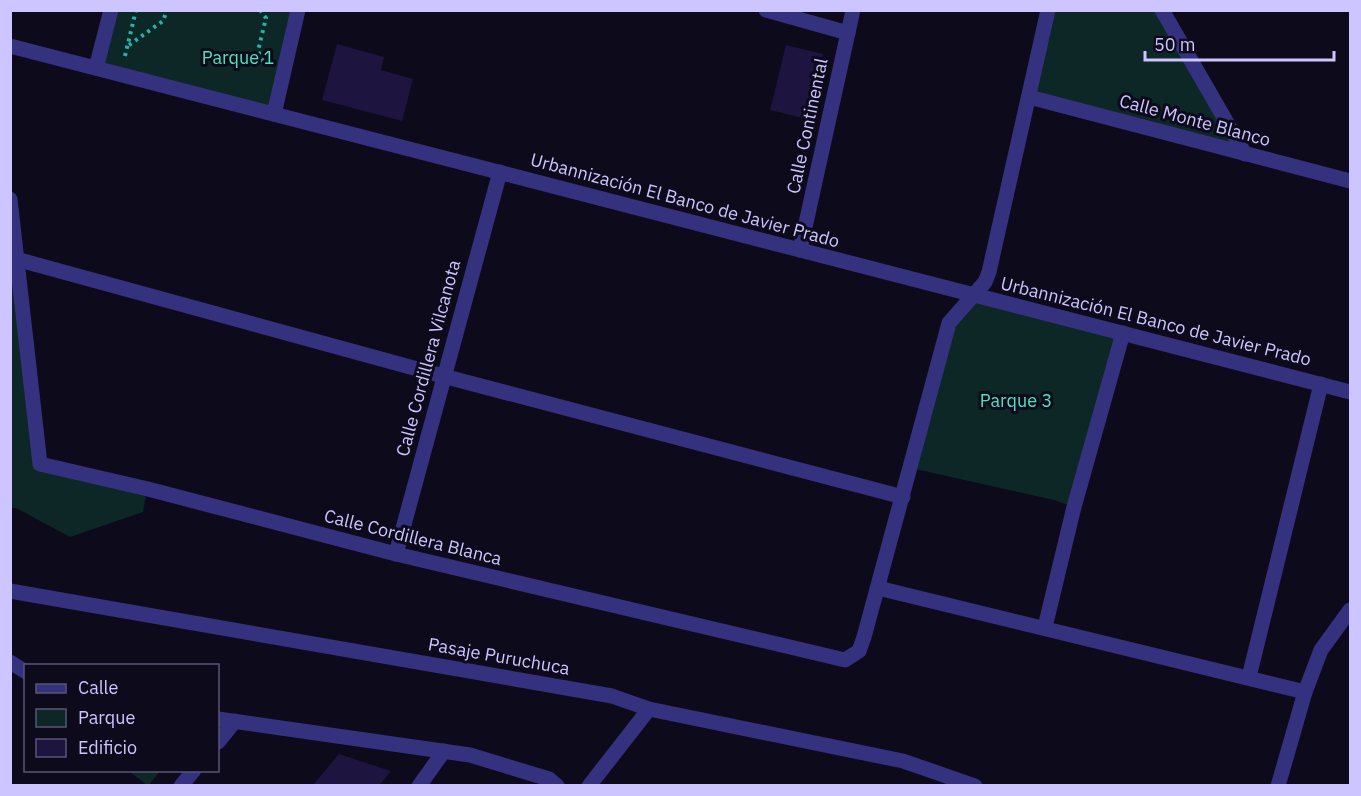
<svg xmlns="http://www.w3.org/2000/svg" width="1361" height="796" font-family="'IBM Plex Sans',sans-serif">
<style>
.green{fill:#0c2726}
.building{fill:#1d143f}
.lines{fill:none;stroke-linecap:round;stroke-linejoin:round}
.path{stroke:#24b4ac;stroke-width:4;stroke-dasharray:3 4.5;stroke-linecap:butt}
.minor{stroke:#34317f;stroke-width:15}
.labels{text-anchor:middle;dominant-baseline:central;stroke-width:6;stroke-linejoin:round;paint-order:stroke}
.park-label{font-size:18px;fill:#49e7bf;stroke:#0d0a1c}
.street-label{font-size:18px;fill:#ccc5ff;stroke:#0d0a1c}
</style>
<rect width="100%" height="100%" fill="#0d0a1c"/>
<!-- green -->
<g class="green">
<polygon points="111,11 298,11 274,114 96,68"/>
<polygon points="1048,11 1161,11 1245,154 1032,96"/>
<polygon points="10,200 42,462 147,490 143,512 70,537 16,508 11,508"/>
<polygon points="973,294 1123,333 1074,507 1054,500 911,468 949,323"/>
<polygon points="129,771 160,771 148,786"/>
</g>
<!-- building -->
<g class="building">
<polygon points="337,44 384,57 381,70 413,79 402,121 322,100"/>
<polygon points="786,45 823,54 807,119 770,110"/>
<polygon points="339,754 391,771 379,786 312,786"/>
</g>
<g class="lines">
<!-- path -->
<g class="path">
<polyline points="260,10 266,18 258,51 265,66"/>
<polyline points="129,45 163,21 167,10"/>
<polyline points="125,56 136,10"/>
</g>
<!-- minor -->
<g class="minor">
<polyline points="766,10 848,33"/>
<polyline points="1162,10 1245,154"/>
<polyline points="10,46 1350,392"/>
<polyline points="96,68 111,10"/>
<polyline points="1029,97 1350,181"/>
<polyline points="274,114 298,10"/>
<polyline points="10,199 40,464 148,489 396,554 845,660 859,651 864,637 949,323 985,282 989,272 1048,10"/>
<polyline points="800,250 853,10"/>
<polyline points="16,259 443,376 903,497"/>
<polyline points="396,554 500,172"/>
<polyline points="878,588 1305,692"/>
<polyline points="10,591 612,696 649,709 903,761 975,786"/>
<polyline points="1045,627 1074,507 1123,333"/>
<polyline points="10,662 26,672"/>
<polyline points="1249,677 1321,384"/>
<polyline points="218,719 470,755 549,779 557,786"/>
<polyline points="218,742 235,721"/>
<polyline points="181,786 194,770"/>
<polyline points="419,786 444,751"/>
<polyline points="589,786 649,709"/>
<polyline points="1278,786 1305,692 1321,650 1350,610"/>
</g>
</g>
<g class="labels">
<!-- park labels -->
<g class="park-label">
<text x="238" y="57">Parque 1</text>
<text x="1016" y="400">Parque 3</text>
</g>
<!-- street labels -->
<g class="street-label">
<text transform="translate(1195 120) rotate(15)">Calle Monte Blanco</text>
<text transform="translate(807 126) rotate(-78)">Calle Continental</text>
<text transform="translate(685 200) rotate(15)">Urbannización El Banco de Javier Prado</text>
<text transform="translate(1156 321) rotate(14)">Urbannización El Banco de Javier Prado</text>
<text transform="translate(428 358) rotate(-75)">Calle Cordillera Vilcanota</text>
<text transform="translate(413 537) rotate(14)">Calle Cordillera Blanca</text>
<text transform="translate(499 656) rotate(10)">Pasaje Puruchuca</text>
</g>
</g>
<!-- border -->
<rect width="1361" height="796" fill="none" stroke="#ccc5ff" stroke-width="24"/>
<!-- legend -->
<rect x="24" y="664" width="195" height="108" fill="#0d0a1c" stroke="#595577" stroke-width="1.5"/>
<rect x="36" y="684" width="30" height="9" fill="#34317f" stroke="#595577" stroke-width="1.5"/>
<text x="78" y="694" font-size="18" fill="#ccc5ff">Calle</text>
<rect x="36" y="709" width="30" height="18" fill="#0c2726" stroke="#595577" stroke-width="1.5"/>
<text x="78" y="724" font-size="18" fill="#ccc5ff">Parque</text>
<rect x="36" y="739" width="30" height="18" fill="#1d143f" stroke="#595577" stroke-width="1.5"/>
<text x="78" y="754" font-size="18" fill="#ccc5ff">Edificio</text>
<!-- scale -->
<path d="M1145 51v9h189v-9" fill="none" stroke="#ccc5ff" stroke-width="3"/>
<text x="1154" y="51" font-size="18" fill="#ccc5ff" stroke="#0d0a1c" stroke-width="4.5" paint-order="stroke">50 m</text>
</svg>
